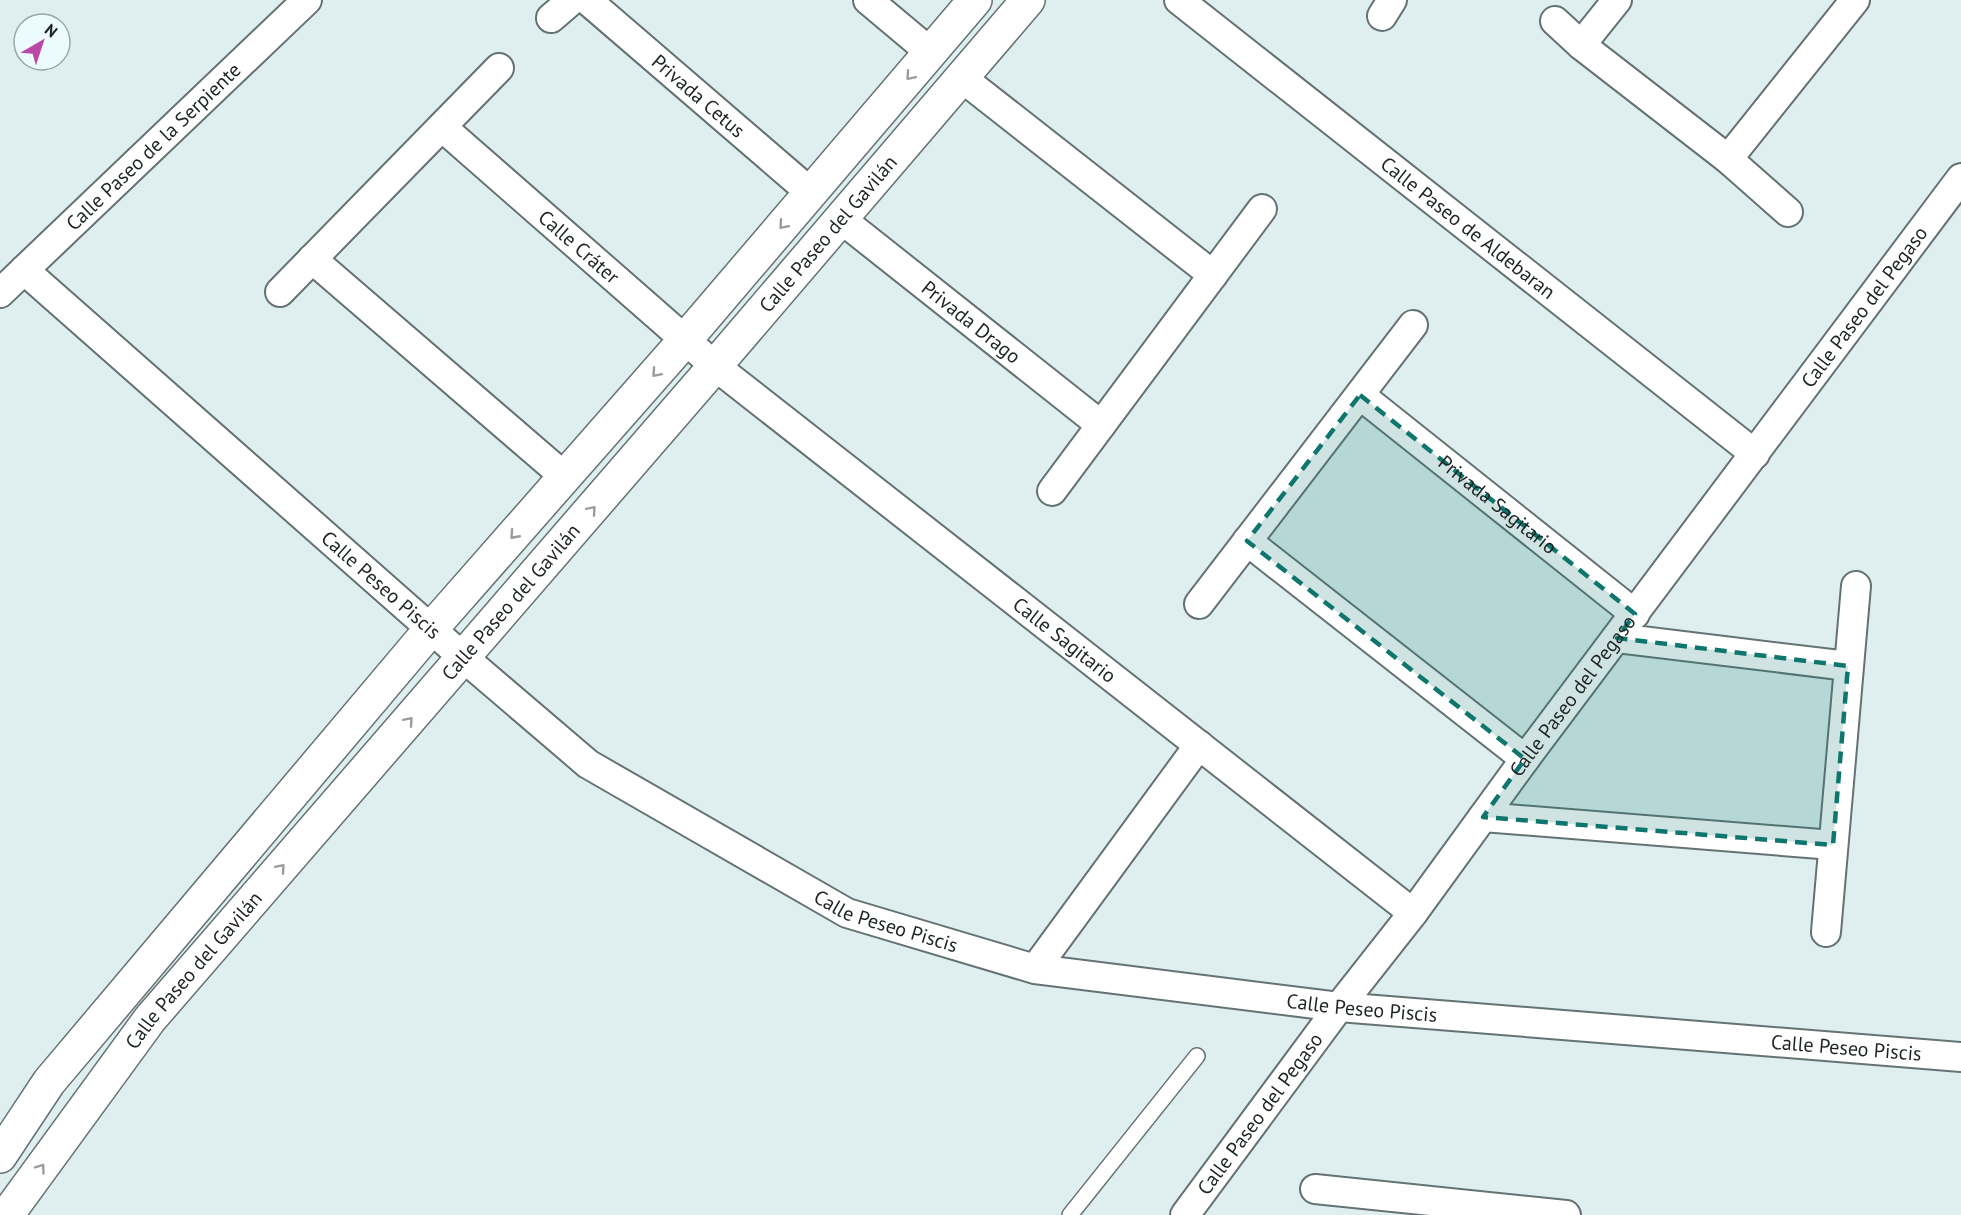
<svg xmlns="http://www.w3.org/2000/svg" width="1961" height="1215" font-family="'PT Sans',sans-serif">
<style>
.lines{fill:none;stroke-linecap:round;stroke-linejoin:round}
.service-casing{stroke:#647273;stroke-width:18}
.minor-casing{stroke:#647273;stroke-width:32}
.tertiary-casing{stroke:#647273;stroke-width:36}
.service{stroke:#fff;stroke-width:15}
.minor{stroke:#fff;stroke-width:28}
.tertiary{stroke:#fff;stroke-width:33}
.oneway{stroke:#9a9c9c}
.marked{fill:#0f766e;fill-opacity:0.2;stroke:#0f766e;stroke-width:4.5;stroke-dasharray:12 8;stroke-linejoin:round}
.labels{text-anchor:middle;dominant-baseline:central;stroke-width:5;stroke-linejoin:round;paint-order:stroke}
.street-label{font-size:20px;fill:#1e2424;stroke:#ecfcfe}
</style>
<rect width="100%" height="100%" fill="#dfeff0"/>
<g class="lines">
<!-- service casing -->
<g class="service-casing">
<polyline id="service" points="1070,1215 1197,1056"/>
</g>
<!-- minor casing -->
<g class="minor-casing">
<g id="minor">
<path id="s1" d="M587,0L810,192"/>
<polyline points="868,0 930,52"/>
<path id="s2" d="M1179,0L1755,454"/>
<polyline points="1382,16 1392,0"/>
<polyline points="551,18 572,0"/>
<polyline points="1555,21 1581,45 1728,159 1788,212"/>
<polyline points="1581,45 1617,0"/>
<polyline points="962,78 1213,275"/>
<path id="s3" d="M442,127L715,366L1413,913"/>
<polyline points="1728,159 1855,0"/>
<path id="s4" d="M841,219L1101,425"/>
<polyline points="312,259 565,477"/>
<path id="s5" d="M24,270L464,658L588,764L847,913L1035,969L1339,1007L1961,1057"/>
<polyline points="280,292 499,68"/>
<path id="s6" d="M0,293L307,0"/>
<path id="s7" d="M1360,395L1635,614"/>
<polyline points="1052,491 1262,209"/>
<polyline points="1247,541 1525,759"/>
<polyline points="1199,604 1413,325"/>
<polyline points="1617,638 1848,666"/>
<polyline points="1483,817 1833,845"/>
<polyline points="1826,932 1856,586"/>
<polyline points="1035,969 1199,745"/>
<polyline points="1315,1189 1566,1215"/>
<path id="s8" d="M1185,1215L1339,1007L1413,913L1525,759L1961,178"/>
</g>
</g>
<!-- tertiary casing -->
<g class="tertiary-casing">
<g id="tertiary">
<polyline points="0,1156 49,1082 431,629 685,340 975,0"/>
<path id="s9" d="M7,1215L150,1019L715,366L1028,0"/>
</g>
</g>
<!-- service -->
<use href="#service" class="service"/>
<!-- minor -->
<use href="#minor" class="minor"/>
<!-- tertiary -->
<use href="#tertiary" class="tertiary"/>
</g>
<!-- one-way arrows -->
<defs><path id="oneway-chevron" d="M-2-3.5L2.5 0L-2 3.5" fill="none" stroke-width="1.6" stroke-linecap="round" stroke-linejoin="round" transform="scale(1.5)"/></defs>
<g class="oneway">
<use href="#oneway-chevron" transform="translate(910 76) rotate(131)"/>
<use href="#oneway-chevron" transform="translate(783 225) rotate(131)"/>
<use href="#oneway-chevron" transform="translate(656 373) rotate(131)"/>
<use href="#oneway-chevron" transform="translate(592 510) rotate(-49)"/>
<use href="#oneway-chevron" transform="translate(514 535) rotate(132)"/>
<use href="#oneway-chevron" transform="translate(409 721) rotate(-49)"/>
<use href="#oneway-chevron" transform="translate(281 868) rotate(-49)"/>
<use href="#oneway-chevron" transform="translate(41 1168) rotate(-54)"/>
</g>
<!-- marked area -->
<path class="marked" d="M1360,395L1635,614L1617,638L1848,666L1833,845L1483,817L1525,759L1247,541Z"/>
<g class="labels">
<!-- street labels -->
<g class="street-label">
<text stroke="none"><textPath href="#s1" startOffset="147">Privada Cetus</textPath></text>
<text stroke="none"><textPath href="#s6" startOffset="212">Calle Paseo de la Serpiente</textPath></text>
<text stroke="none"><textPath href="#s2" startOffset="368">Calle Paseo de Aldebaran</textPath></text>
<text stroke="none"><textPath href="#s9" startOffset="1280">Calle Paseo del Gavilán</textPath></text>
<text stroke="none"><textPath href="#s3" startOffset="182">Calle Cráter</textPath></text>
<text stroke="none"><textPath href="#s8" startOffset="1134">Calle Paseo del Pegaso</textPath></text>
<text stroke="none"><textPath href="#s4" startOffset="166">Privada Drago</textPath></text>
<text stroke="none"><textPath href="#s7" startOffset="176">Privada Sagitario</textPath></text>
<text stroke="none"><textPath href="#s5" startOffset="476">Calle Peseo Piscis</textPath></text>
<text stroke="none"><textPath href="#s9" startOffset="794">Calle Paseo del Gavilán</textPath></text>
<text stroke="none"><textPath href="#s3" startOffset="807">Calle Sagitario</textPath></text>
<text stroke="none"><textPath href="#s8" startOffset="648">Calle Paseo del Pegaso</textPath></text>
<text stroke="none"><textPath href="#s5" startOffset="1088">Calle Peseo Piscis</textPath></text>
<text stroke="none"><textPath href="#s9" startOffset="308">Calle Paseo del Gavilán</textPath></text>
<text stroke="none"><textPath href="#s5" startOffset="1574">Calle Peseo Piscis</textPath></text>
<text stroke="none"><textPath href="#s5" startOffset="2060">Calle Peseo Piscis</textPath></text>
<text stroke="none"><textPath href="#s8" startOffset="126">Calle Paseo del Pegaso</textPath></text>
</g>
</g>
<!-- north arrow -->
<g transform="translate(42 42) rotate(39)"><circle r="28" fill="#ecfcfe" stroke="#9aa6a7" stroke-width="1.5"/>
<path d="M0-4.5L10 22L0 15L-10 22Z" fill="#ba49a5"/>
<text y="-9" font-size="16" font-weight="bold" text-anchor="middle" fill="#1e2424">N</text>
</g>
</svg>
